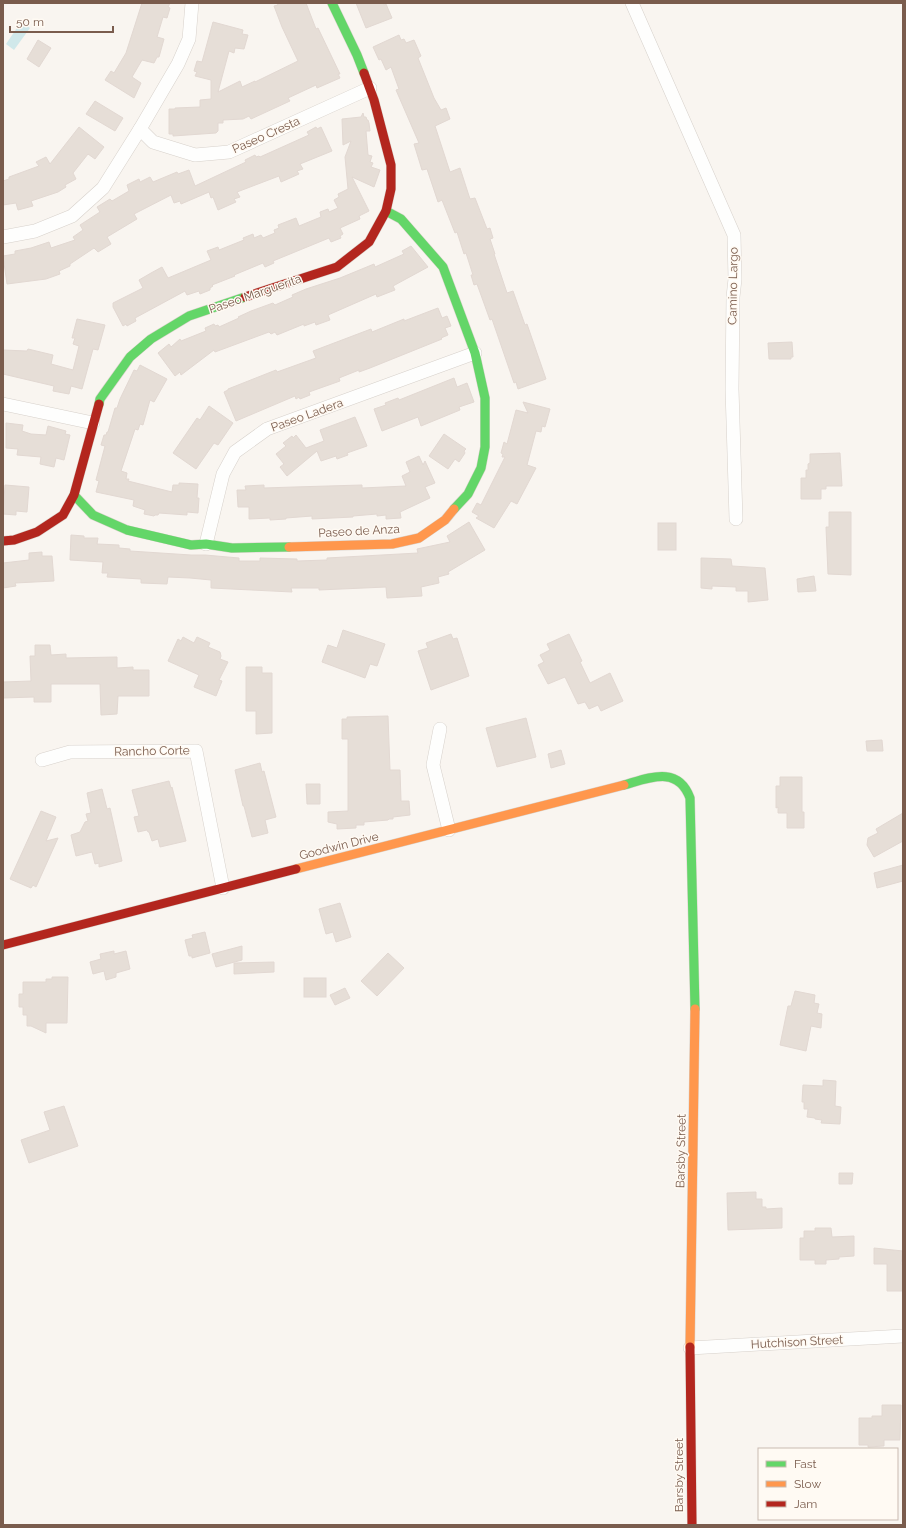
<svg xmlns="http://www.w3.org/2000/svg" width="906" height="1528" font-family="Raleway,sans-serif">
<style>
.water{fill:#d0e8ea}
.building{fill:#e6ded7;stroke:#e2d8d2}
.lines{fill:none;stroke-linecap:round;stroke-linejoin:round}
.street-casing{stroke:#d7d1cb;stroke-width:14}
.fast-casing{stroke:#d9d2cb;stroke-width:10}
.slow-casing{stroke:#d9d2cb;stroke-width:10}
.jam-casing{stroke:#d9d2cb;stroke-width:10}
.street{stroke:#fefefd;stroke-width:13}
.fast{stroke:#63d668;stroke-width:9}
.slow{stroke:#ff974d;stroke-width:9}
.jam{stroke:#b3261e;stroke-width:9}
.labels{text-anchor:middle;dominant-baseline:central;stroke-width:3;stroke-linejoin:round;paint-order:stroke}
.street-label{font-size:12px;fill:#7a5c4d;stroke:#fffaf3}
</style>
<rect width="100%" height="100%" fill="#f9f5f0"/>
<!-- water -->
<polygon class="water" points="21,22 30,28 14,50 6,44"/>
<!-- building -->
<g class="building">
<polygon points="142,3 170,3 168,7 170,8 167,18 163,17 157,37 164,39 159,57 157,57 154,63 142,60 132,77 141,83 134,98 105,80 111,71 114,73 126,53"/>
<polygon points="277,3 306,3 316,29 318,28 340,74 338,74 340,78 317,88 316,85 288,98 290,101 251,119 249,116 243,119 223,120 223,123 218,123 218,131 216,133 173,136 173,134 169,134 169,109 175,109 175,108 200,107 200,100 211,99 211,80 195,76 197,72 194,71 197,61 202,62 213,22 243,30 242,34 248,35 244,49 235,48 234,53 229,51 218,92 240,81 242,87 255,81 255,82 298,61 282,27 274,6 278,5"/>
<polygon points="356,3 383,3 384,5 386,4 392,18 366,28"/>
<polygon points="399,35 401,40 404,39 406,43 414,40 421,56 418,58 434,98 441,110 446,108 450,119 435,126 450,172 460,168 470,199 475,198 487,229 490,228 493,238 490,239 495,254 494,254 507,293 513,291 525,325 527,324 546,379 518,389 516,382 514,383 492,319 490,320 477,284 474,285 471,275 473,275 466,253 464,254 457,232 455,233 442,200 438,202 427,169 422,170 414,144 419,143 396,90 399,89 391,67 386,70 381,59 379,60 373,47"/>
<polygon points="38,40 51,48 39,67 27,59"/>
<polygon points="95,101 123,118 115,131 86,114"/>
<polygon points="363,113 364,117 366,117 367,120 368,120 369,123 370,131 366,131 368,155 372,156 370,162 373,163 371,167 380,170 374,187 352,177 369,211 359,216 360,219 340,228 343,234 340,236 341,238 331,242 329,238 273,261 274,263 265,267 263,263 234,275 235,276 212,285 213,286 210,288 210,290 200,294 199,291 187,295 185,291 135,318 136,321 127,326 126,324 123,326 113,307 113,303 143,288 139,280 151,273 162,267 168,278 211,260 207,251 218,247 219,250 244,240 243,238 253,234 254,238 261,235 263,238 275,233 274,230 279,228 278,225 296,218 299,226 321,217 320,212 328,209 329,212 338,208 334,200 339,197 338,194 348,189 345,157 351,141 343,145 342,119 361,117"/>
<polygon points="79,127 104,147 95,159 88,154 73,173 76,179 65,185 66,187 58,192 31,201 33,206 18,210 16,203 3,205 3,181 9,179 9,177 39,166 36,162 46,157 50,164"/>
<polygon points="316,127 317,129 321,127 332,151 300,164 303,169 297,171 299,174 281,182 279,176 237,192 240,197 234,199 236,202 218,210 213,197 211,198 209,192 181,204 180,201 174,203 171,195 134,214 137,219 107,237 111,244 98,252 94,248 70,264 70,266 59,271 60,274 46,279 7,284 3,256 15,254 15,251 31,248 49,242 51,248 75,240 73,237 83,230 80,225 100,212 97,207 110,199 112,201 129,191 127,185 139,179 140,182 150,177 153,182 177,172 178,174 189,170 195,186 246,162 245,160 255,155 256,157 259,156 260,157 309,135 307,132"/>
<polygon points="411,246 428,267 393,286 395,290 377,297 376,294 328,315 330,320 316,325 315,322 304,326 304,324 277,335 275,332 271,334 269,332 215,352 214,350 181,375 180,372 175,376 158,353 169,344 171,347 180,339 181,341 206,331 205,328 214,324 215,326 218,325 219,327 239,318 238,317 251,311 273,303 275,305 293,297 292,295 306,289 340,278 374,264 375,267 404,254 402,251"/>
<polygon points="438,308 442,318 447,316 451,326 445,328 448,335 441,338 442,339 370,368 359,372 359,370 339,378 340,381 309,392 310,395 300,399 299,397 296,399 295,396 236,421 224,392 228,390 228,389 276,370 277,372 316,358 313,351 371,329 372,332 404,319 404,321"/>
<polygon points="77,319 105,325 98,350 93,349 82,389 71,386 69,394 53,391 54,386 3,374 3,350 27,351 28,349 53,355 51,364 73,370 79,346 73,344 75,338 72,338"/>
<polygon points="792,342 793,357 791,357 791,359 769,359 768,343"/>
<polygon points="140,365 167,379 154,402 150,400 143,425 140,424 138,430 135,429 121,471 127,473 126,479 129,479 128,481 172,492 173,485 179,485 179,483 198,484 197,498 199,498 198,513 187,512 187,515 159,513 158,515 155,515 154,516 144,514 145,510 133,506 134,500 96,492 99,481 96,480 105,446 101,445 104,435 106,435 107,432 108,432 115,408 117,408 120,399 134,370 137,371"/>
<polygon points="454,378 457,387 467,383 474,402 459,407 460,410 421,426 418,417 382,431 374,409 386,405 385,403 398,398 399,400"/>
<polygon points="523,402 550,409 545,427 542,426 541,432 536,431 527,465 536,468 517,504 511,501 494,528 476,518 479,516 472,512 477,503 481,505 505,457 502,457 503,454 501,453 504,442 507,444 516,410 528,413"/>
<polygon points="209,406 233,423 218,445 214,443 196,469 173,453 197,418 200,420"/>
<polygon points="355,417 367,446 347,453 348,455 337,459 336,456 321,461 317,451 287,476 280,467 284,464 276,454 286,446 283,443 292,436 293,438 296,435 306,448 324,441 320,430"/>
<polygon points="6,423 23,425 22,431 31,434 46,435 48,426 66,431 65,434 70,435 64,460 56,458 54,467 40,464 41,457 17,455 18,449 6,448"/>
<polygon points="444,434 466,449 464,451 465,453 459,462 455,459 448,469 429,456"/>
<polygon points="840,453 842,486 826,486 826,489 821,489 821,499 801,499 801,478 806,478 806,470 808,470 808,464 810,463 810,454"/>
<polygon points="419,456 423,465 425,461 435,483 425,487 430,498 400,512 401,518 386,519 386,515 377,516 377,514 353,516 353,517 312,519 312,516 286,518 286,519 270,520 270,518 249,519 249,507 238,507 237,490 246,490 245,486 264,485 264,488 294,487 362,485 362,488 406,486 402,476 410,472 406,462"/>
<polygon points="5,485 29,487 27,512 16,511 16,515 3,514"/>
<polygon points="829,512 851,512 851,575 828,574 826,527 829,527"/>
<polygon points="469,522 485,550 448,572 449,574 438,577 439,583 421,587 422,596 387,598 386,587 319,590 319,588 291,588 292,592 211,588 211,580 190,578 168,577 167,584 141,583 141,579 107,577 108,573 102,573 103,562 70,560 71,535 84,536 84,538 98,538 97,544 119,545 119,548 130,549 130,551 191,555 205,555 239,558 239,561 260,561 260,558 297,559 297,561 327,560 327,558 418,553 417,549 450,542 447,536"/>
<rect x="658" y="523" width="18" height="27"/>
<polygon points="42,552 42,556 52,556 54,581 15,583 16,586 3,588 3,563 29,560 29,553"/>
<polygon points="701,558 731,559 732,566 765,568 768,600 748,602 748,591 736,591 736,587 712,586 712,589 701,588"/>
<polygon points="814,576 816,591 798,592 797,579"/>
<polygon points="343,630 385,644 377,666 370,664 365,678 322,662 328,645 337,648"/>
<polygon points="451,634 453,639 457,638 469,676 431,690 418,651 428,648 426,643"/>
<polygon points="569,634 582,661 580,662 590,683 610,673 623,701 601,711 598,705 589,709 585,702 578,704 565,677 548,684 538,665 544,662 540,655 550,650 547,644"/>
<polygon points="183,637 194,643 197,637 210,643 208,647 220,652 221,656 220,659 228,662 219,680 222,681 216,696 194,687 199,675 168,661 178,639 181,641"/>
<polygon points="35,645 50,645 51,655 66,654 66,658 117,657 117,668 133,667 133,670 149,670 149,696 118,696 117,714 101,715 100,684 51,684 51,702 34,702 34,697 3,698 3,682 31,681 30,656 35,656"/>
<polygon points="246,667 262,667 262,673 272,673 272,733 256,734 256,711 246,711"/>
<polygon points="388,716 390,770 400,770 401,801 409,801 410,815 393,817 393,819 389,819 388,820 364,822 364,825 356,825 356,828 337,829 337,824 328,822 328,812 348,811 348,739 342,739 342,719 347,719 347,717"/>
<polygon points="526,718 536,757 497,767 486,728"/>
<polygon points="882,740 883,751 867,751 866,741"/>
<polygon points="561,750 565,764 551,768 548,754"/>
<polygon points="260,763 262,772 264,771 276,817 265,820 268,833 252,837 244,806 243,806 235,770"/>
<polygon points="780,777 802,777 802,812 804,812 804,828 787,828 787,813 778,813 778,807 776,808 776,786 780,786"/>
<polygon points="169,781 171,788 172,787 186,841 160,847 158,839 152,841 149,832 148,832 147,830 138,832 134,817 139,816 132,790"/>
<polygon points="306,784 320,784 320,804 307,804"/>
<polygon points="102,789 107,809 110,808 122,861 99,867 99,863 95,864 92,852 76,856 71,835 80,832 85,822 88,821 86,814 91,813 87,793"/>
<polygon points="41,811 56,817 46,841 58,838 36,887 33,885 31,888 10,879"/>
<polygon points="903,813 903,841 874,857 867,845 868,838 878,833 876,829"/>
<polygon points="903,865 903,881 877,888 874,873"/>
<polygon points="340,903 351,937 336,942 333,932 326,934 319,909"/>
<polygon points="205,932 210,953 192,958 192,956 189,956 185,940 193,938 192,935"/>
<polygon points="242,946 242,960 216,967 212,954"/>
<polygon points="114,951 114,954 126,951 130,969 116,973 116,977 106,980 104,971 93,974 90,962 101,959 100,954"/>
<polygon points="388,953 404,968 377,996 361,981"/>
<polygon points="274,962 274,972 234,974 234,963"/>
<polygon points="52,977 68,977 67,1023 46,1023 46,1033 31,1026 27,1026 27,1015 23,1015 23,1007 19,1007 19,994 23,994 23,982 46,982 46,979 52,979"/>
<rect x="304" y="978" width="22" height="19"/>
<polygon points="345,988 350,998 335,1005 330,995"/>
<polygon points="795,991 815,995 814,1003 819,1004 817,1013 822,1014 821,1028 811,1026 806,1051 780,1045 788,1006 791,1006"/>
<polygon points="823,1080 836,1081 835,1106 841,1107 840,1124 821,1123 822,1120 815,1119 815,1118 807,1117 808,1109 804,1109 804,1102 802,1102 803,1085 823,1086"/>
<polygon points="64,1106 78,1146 29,1163 21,1140 50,1130 44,1112"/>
<polygon points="839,1173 853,1173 852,1184 839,1184"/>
<polygon points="756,1192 756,1199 762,1199 762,1207 766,1207 766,1209 782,1208 782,1228 728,1230 727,1193"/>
<polygon points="815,1228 831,1228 832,1237 854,1236 854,1256 839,1257 839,1259 826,1260 826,1264 815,1264 815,1260 800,1260 800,1238 804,1238 804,1231 815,1231"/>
<polygon points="874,1248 903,1251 901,1264 903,1264 903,1291 887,1291 887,1264 874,1264"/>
<polygon points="882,1405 901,1405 900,1440 884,1440 884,1446 868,1447 868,1445 859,1445 859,1418 872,1418 872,1416 882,1416"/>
</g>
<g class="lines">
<!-- street casing -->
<g class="street-casing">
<g id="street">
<polyline points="632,3 734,235 735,279 733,297 732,389 736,519"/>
<polyline points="140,129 153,142 195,155 229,152 370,88"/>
<polyline points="3,237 35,231 72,216 103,188 140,129 178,64 189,39 192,3"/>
<polyline points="3,404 93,423"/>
<polyline points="206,544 223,474 235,452 267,429 475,353"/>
<polyline points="440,729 433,765 449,830"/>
<polyline points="42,760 70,752 196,751 223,888"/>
<polyline points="690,1348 903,1336"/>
</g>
</g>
<!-- fast casing -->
<g class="fast-casing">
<g id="fast">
<polyline points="332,3 357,55 364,73"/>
<polyline points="386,211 401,219 443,267 475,353 485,398 485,447 481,468 468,494 454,509"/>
<polyline points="99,404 100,399 130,357 151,339 189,316 245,297"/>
<polyline points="74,495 93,515 127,530 191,545 206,544 232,548 289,547"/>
<path d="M624,785C649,778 678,765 690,798L695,1009"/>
</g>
</g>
<!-- slow casing -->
<g class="slow-casing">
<g id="slow">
<polyline points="289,547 392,544 419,538 445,520 454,509"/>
<polyline points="296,869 624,785"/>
<polyline points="690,1347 695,1009"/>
</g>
</g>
<!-- jam casing -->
<g class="jam-casing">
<g id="jam">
<polyline points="245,297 337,267 369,242 386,211 391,189 391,165 374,100 364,73"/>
<polyline points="3,541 14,540 37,532 63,515 74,495 99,404"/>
<polyline points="3,945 296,869"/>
<polyline points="690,1347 692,1525"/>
</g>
</g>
<!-- street -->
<use href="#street" class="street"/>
<!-- fast -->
<use href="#fast" class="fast"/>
<!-- slow -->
<use href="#slow" class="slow"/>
<!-- jam -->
<use href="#jam" class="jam"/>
</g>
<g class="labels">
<!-- street labels -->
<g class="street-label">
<text transform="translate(266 135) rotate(-24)">Paseo Cresta</text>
<text transform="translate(733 286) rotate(-89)">Camino Largo</text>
<text transform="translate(255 294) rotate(-19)">Paseo Marguerita</text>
<text transform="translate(307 415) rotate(-20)">Paseo Ladera</text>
<text transform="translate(359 531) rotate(-3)">Paseo de Anza</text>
<text transform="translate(152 751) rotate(-1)">Rancho Corte</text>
<text transform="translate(339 846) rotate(-14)">Goodwin Drive</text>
<text transform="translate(681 1151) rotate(-89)">Barsby Street</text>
<text transform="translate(797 1342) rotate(-3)">Hutchison Street</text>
<text transform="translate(679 1475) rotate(-90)">Barsby Street</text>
</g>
</g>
<!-- border -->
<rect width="906" height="1528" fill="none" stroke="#7a5c4d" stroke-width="8"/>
<!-- legend -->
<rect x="758" y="1448" width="140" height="72" fill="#fffaf3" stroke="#cabbb1"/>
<rect x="766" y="1461" width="20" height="6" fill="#63d668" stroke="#cabbb1"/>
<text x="794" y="1468" font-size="12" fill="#7a5c4d">Fast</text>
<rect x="766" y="1481" width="20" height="6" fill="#ff974d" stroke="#cabbb1"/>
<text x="794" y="1488" font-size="12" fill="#7a5c4d">Slow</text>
<rect x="766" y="1501" width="20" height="6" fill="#b3261e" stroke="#cabbb1"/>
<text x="794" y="1508" font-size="12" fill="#7a5c4d">Jam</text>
<!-- scale -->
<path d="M10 26v6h103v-6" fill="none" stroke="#7a5c4d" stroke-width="2"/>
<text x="16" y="26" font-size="12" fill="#7a5c4d" stroke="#fffaf3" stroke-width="3" paint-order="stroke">50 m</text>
</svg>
